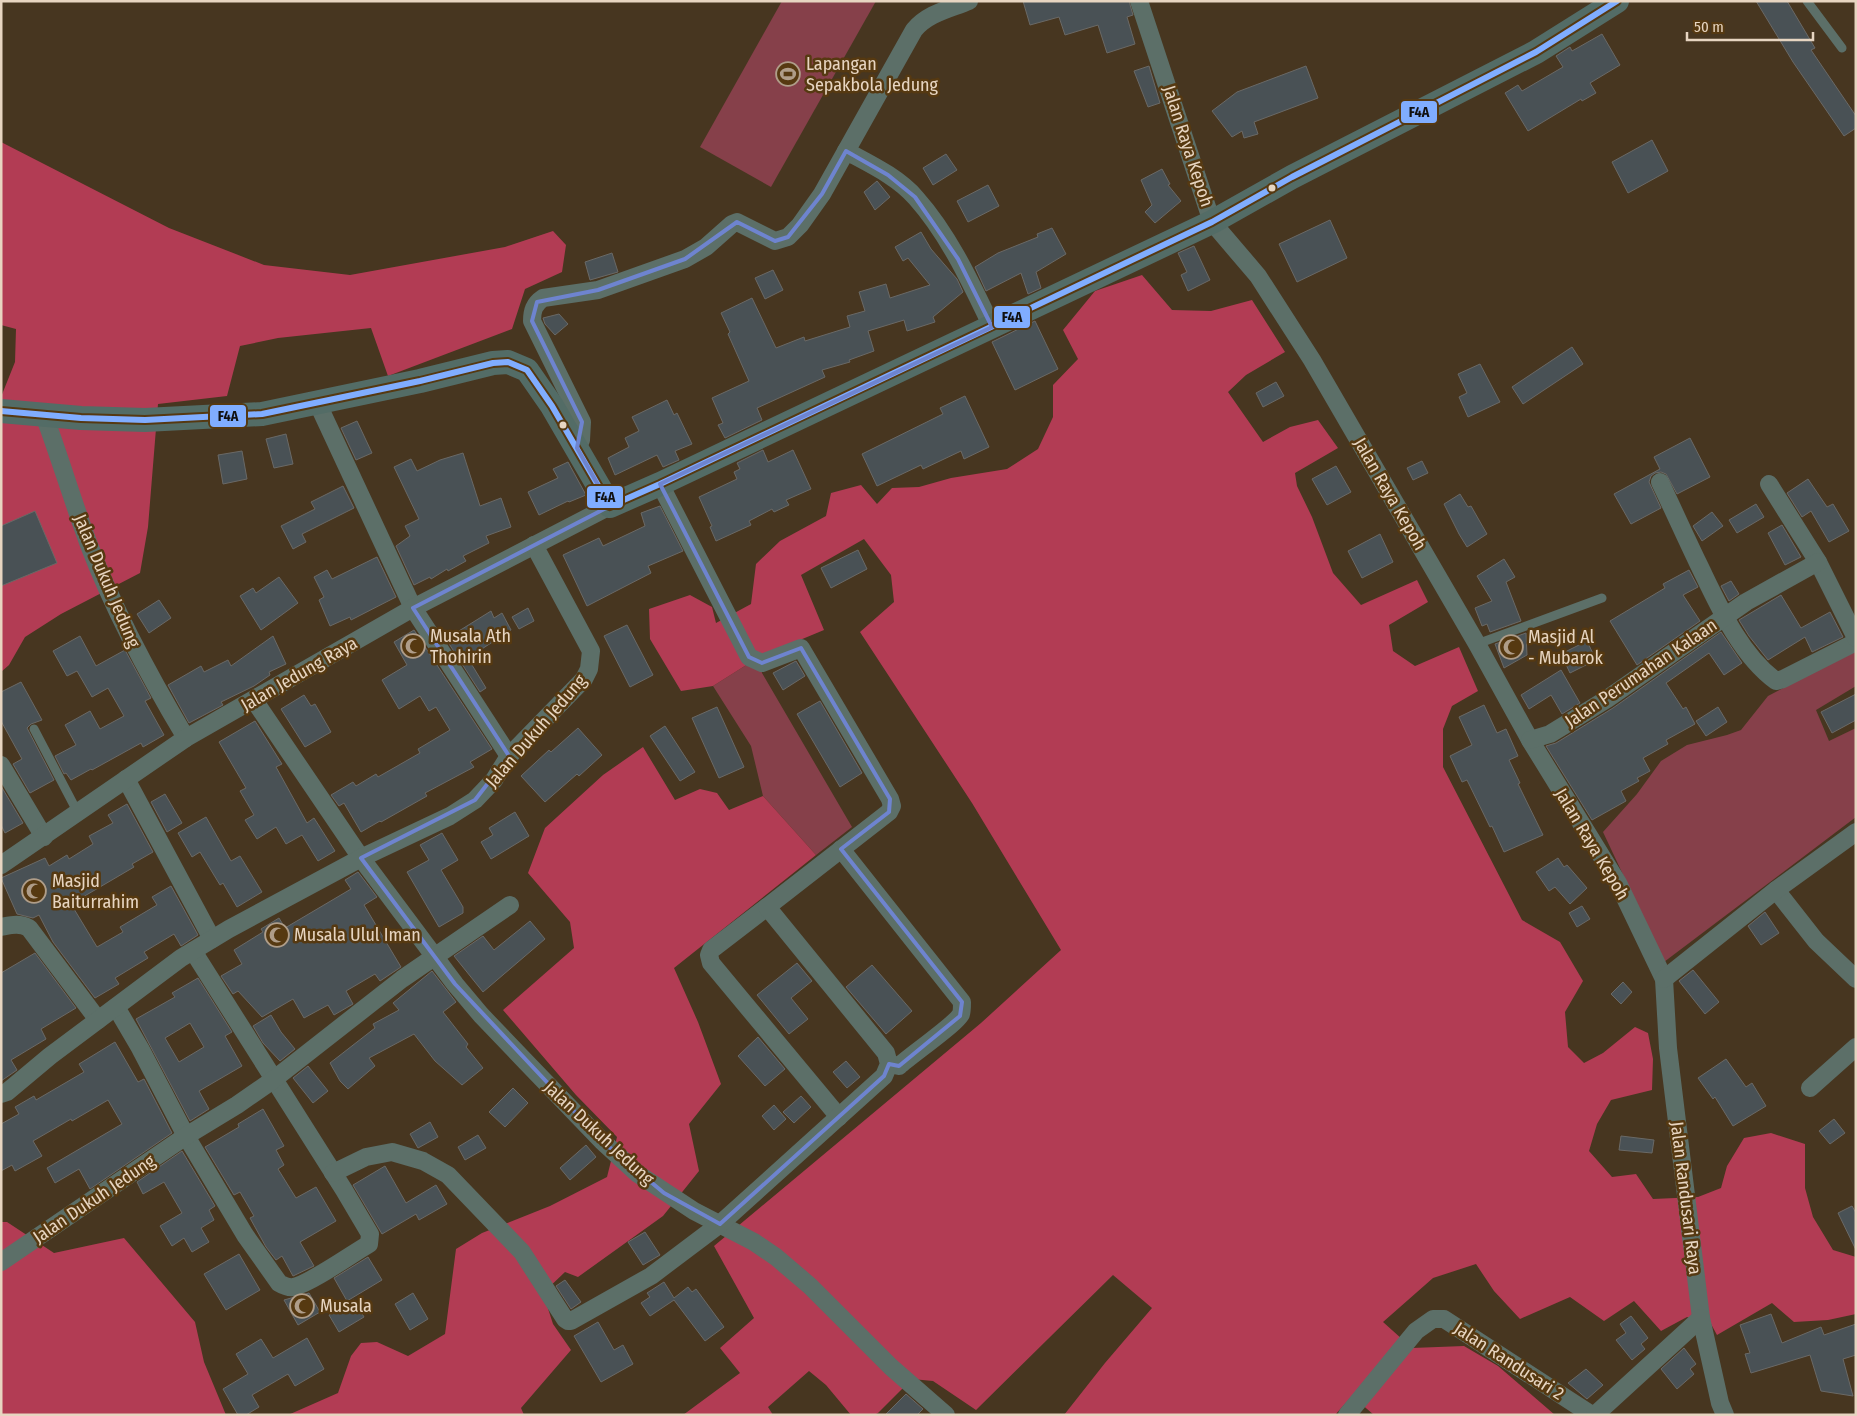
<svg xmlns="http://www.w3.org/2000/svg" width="1857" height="1416" font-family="'Fira Sans Condensed',sans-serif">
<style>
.green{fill:#86404a}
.forest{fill:#b23c54}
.building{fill:#495155;stroke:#6a6966;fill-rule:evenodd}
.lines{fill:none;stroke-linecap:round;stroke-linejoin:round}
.lane{stroke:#5c6f68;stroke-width:9}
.street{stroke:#5c6f68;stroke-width:18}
.secondary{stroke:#536c66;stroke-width:24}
.bus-1-casing{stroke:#563911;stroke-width:10}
.bus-1{stroke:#80adff;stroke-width:6}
.marked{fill:none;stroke:#6e84cf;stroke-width:4;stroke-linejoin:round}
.bus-dot{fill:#e7d5c1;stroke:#563911;stroke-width:2}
.labels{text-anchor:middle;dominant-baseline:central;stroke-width:5;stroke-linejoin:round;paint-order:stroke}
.poi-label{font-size:18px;fill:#e7d5c1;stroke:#563911;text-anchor:start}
.street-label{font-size:18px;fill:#e7d5c1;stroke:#563911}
.line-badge{stroke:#563911;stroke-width:2}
.pale-badge-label{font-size:14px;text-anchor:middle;font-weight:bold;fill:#111}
</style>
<rect width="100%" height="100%" fill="#473620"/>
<!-- green -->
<g class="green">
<polygon points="782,1 876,1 771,187 700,147"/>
<polygon points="1856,650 1856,686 1816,710 1829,741 1856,728 1856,817 1664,962 1603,832 1637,794 1661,761 1687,745 1727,735 1741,730 1768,696"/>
<polygon points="759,657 762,673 852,827 816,855 763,796 751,746 713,686"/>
</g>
<!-- forest -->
<g class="forest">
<polygon points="1,142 169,228 264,265 350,275 505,247 553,231 566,245 562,272 525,289 512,329 388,376 371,328 278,338 240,346 227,396 158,404 148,527 140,573 61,614 25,637 9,665 1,672 1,397 15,362 16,329 1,325"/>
<polygon points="1142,275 1172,310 1211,311 1252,300 1285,352 1246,375 1228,392 1263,442 1290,427 1318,420 1338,448 1295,473 1297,486 1312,517 1333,573 1361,605 1417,580 1428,602 1389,625 1393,651 1415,666 1459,647 1478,691 1452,706 1443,729 1443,767 1522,920 1560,942 1583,981 1565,1012 1568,1047 1584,1063 1603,1053 1635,1027 1648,1033 1653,1059 1652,1090 1611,1100 1597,1124 1589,1151 1612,1177 1636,1174 1653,1199 1698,1197 1721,1188 1727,1166 1744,1138 1771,1133 1805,1144 1805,1188 1813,1217 1833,1250 1856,1257 1856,1314 1828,1320 1794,1322 1772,1303 1717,1335 1711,1324 1687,1317 1661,1331 1634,1301 1604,1321 1570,1297 1520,1319 1494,1291 1476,1264 1433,1278 1383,1322 1412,1348 1464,1346 1498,1366 1555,1415 1374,1415 1352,1396 1335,1415 1064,1415 1105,1363 1152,1308 1113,1275 976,1410 933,1381 912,1379 878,1413 874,1415 851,1415 826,1385 809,1371 768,1407 773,1415 683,1415 740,1373 720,1348 754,1318 714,1246 981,1023 1061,950 972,803 860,632 894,602 891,575 864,539 801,575 824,630 759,657 713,686 681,691 650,639 649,609 690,595 712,607 716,623 751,604 756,564 780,541 826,516 831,493 861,485 877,504 892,488 919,487 951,478 1007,469 1038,449 1053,417 1053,385 1078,359 1063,330 1095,291"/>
<polygon points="643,747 675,800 700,789 717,793 729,810 763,796 816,855 674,968 698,1022 721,1084 689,1124 699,1171 663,1216 578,1277 565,1272 543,1293 553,1324 571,1350 521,1408 524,1415 288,1415 338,1393 351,1356 361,1343 377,1342 408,1356 445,1334 456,1249 482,1233 550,1206 607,1177 617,1137 576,1095 503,1010 574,948 570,922 528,873 545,828 603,775"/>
<polygon points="1,1222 7,1222 54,1253 124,1238 195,1322 204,1362 226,1415 1,1415"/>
</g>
<!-- building -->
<g class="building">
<polygon points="1023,1 1129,1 1133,15 1127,17 1135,44 1107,53 1098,25 1065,35 1059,17 1030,25"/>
<polygon points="1756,1 1787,1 1815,48 1811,50 1856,116 1856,128 1844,136 1793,62"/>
<polygon points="1602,34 1620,65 1590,83 1596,93 1582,101 1581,99 1528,131 1505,93 1518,85 1522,91 1563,67 1556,56 1570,47 1572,51"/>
<polygon points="1149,66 1160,103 1148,107 1134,71"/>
<polygon points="1306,66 1318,98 1254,122 1258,134 1244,138 1242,131 1232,137 1212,111 1237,92"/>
<polygon points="1652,140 1668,171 1628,193 1612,162"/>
<polygon points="946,154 957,170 933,185 923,168"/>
<polygon points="1162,169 1170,184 1168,185 1181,201 1155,223 1145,212 1152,205 1141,180"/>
<polygon points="877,181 890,197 875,210 864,192"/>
<polygon points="988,185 999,206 968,222 957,201"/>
<polygon points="1330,220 1347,258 1297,282 1279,244"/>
<polygon points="1052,228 1066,254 1036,272 1041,288 1028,294 1021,273 986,291 975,267 998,253 1038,237 1037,234"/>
<polygon points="921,232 931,249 957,279 963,292 933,317 935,322 907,331 904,320 868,331 874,351 849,360 850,362 822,370 825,377 757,408 762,420 725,438 718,425 723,423 712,398 749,381 728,334 730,332 721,313 752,298 776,348 804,337 805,341 850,327 847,316 865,311 859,292 886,284 890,298 930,285 908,258 903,261 895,247"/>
<polygon points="1194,246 1210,280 1188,291 1181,275 1187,272 1178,253"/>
<polygon points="612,253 618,272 590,280 585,262"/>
<polygon points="773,270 783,290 765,299 755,278"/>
<polygon points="559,314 568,324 555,335 545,324 543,318"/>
<polygon points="1035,321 1058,369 1015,390 992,342"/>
<polygon points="1572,347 1583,364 1523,404 1512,387"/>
<polygon points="1480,364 1500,402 1468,417 1459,397 1467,393 1458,374"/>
<polygon points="1276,382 1284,396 1263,407 1256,393"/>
<polygon points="965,396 989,447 964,459 961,451 923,469 921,465 877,486 862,454 943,414 940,408"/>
<polygon points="667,400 674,415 677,413 692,444 675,451 679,460 663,467 657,455 615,475 608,458 629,447 625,438 639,431 632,417"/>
<polygon points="357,421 372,453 356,460 341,428"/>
<polygon points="286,434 293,464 274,468 266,439"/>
<polygon points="1690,438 1710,477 1677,494 1666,474 1661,472 1655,473 1651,476 1649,482 1661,508 1631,524 1614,494 1660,469 1654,457"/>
<polygon points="763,450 768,462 793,450 811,489 786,500 789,505 774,512 772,509 749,521 751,525 716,541 710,527 712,526 699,497 737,479 734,472 740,469 737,463"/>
<polygon points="242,451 247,479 223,484 218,455"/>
<polygon points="463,453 480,506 501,498 511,527 486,536 489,543 463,556 466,561 448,571 447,569 431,579 430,577 414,585 396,546 410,536 405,526 419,519 394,467 411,459 417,471 440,460"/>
<polygon points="1422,461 1428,473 1413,480 1407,468"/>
<polygon points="568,462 586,495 569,502 568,501 539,515 528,492 558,478 553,469"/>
<polygon points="1336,466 1351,492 1327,505 1312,479"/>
<polygon points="1808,479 1827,507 1833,504 1849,531 1829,542 1811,511 1802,517 1787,493"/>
<polygon points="343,486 354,508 302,534 306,542 293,549 281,526 315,509 311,502"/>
<polygon points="1460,494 1468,507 1471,506 1487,534 1467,547 1459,534 1444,504"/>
<polygon points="1756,504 1764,517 1737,533 1729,520"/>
<polygon points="660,506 683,551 648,566 651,573 587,606 563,555 599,538 603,546 645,526 641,513"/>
<polygon points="35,511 57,563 1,586 1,526"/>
<polygon points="1712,512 1723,526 1702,541 1693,526"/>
<polygon points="1782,525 1801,557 1785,565 1768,533"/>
<polygon points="1380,534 1393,562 1362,578 1348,551"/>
<polygon points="858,550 867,569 831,588 821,568"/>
<polygon points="377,557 396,597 351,620 350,617 330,626 319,600 324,597 314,577 327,570 332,579"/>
<polygon points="1504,559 1515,577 1506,582 1521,621 1490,632 1487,624 1482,626 1475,608 1492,601 1477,576"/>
<polygon points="1689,570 1698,587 1683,595 1700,621 1637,665 1610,621 1665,588 1663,584"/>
<polygon points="279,577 298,603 261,630 240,596 253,588 256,593"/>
<polygon points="1731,581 1739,594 1729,601 1721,586"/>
<polygon points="1781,595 1801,628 1830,612 1843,637 1812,652 1805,637 1768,660 1749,636 1739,620"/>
<polygon points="159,600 171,618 149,633 137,614"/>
<polygon points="528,608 534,621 519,629 512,617"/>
<polygon points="491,611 494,618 502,613 511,630 471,656 475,663 472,665 486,688 480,692 446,639"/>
<polygon points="627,625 653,675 630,687 604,636"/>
<polygon points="414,630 492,749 470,762 474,767 425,793 427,796 381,822 380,821 361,832 344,803 339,806 331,795 353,782 356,786 376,774 378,777 420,753 418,749 450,730 436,707 429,711 420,696 399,709 382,680 407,665 394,642"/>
<polygon points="1721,632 1742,663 1724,675 1709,653 1666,683 1683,709 1686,707 1695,724 1666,740 1668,744 1643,758 1650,771 1637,778 1639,781 1621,791 1626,801 1592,820 1546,746 1556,743 1613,708"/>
<polygon points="1526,633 1527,655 1504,668 1495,644"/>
<polygon points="80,636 96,666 125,650 151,698 145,701 164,735 143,747 141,743 92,770 91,769 71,780 66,773 64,774 55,756 76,745 65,725 90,711 100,729 124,716 108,688 92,697 77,671 67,676 53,651"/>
<polygon points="273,636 286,664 269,672 270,675 254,686 221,702 223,705 189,723 168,685 201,666 204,672 228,660 231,666"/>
<polygon points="1587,641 1596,660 1570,673 1561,654"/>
<polygon points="796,661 805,676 783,690 773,673"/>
<polygon points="1561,670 1580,703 1562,714 1551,695 1529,709 1521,695"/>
<polygon points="21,682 42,720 31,724 27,728 54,780 30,793 13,764 22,759 1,721 1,692"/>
<polygon points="1856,694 1856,720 1832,733 1821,712"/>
<polygon points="304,695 311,706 315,704 331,732 305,747 281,709"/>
<polygon points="820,701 862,773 840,787 797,714"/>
<polygon points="1484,705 1497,733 1506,729 1518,756 1509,760 1520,783 1518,784 1543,835 1504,852 1492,826 1490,827 1467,780 1462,782 1450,756 1472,745 1459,717"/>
<polygon points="717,707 744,767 719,778 692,718"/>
<polygon points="1718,707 1727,722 1706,736 1696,721"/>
<polygon points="255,721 282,764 276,767 307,823 314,818 335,851 318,861 302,835 286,844 276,827 257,839 245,820 254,815 240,791 246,788 219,742"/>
<polygon points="665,726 695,772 680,781 650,736"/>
<polygon points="578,728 602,755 579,776 577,774 545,802 521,776 549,750 551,752"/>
<polygon points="1,786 23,823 5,833 1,825"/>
<polygon points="165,794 182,823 167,832 151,802"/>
<polygon points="127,804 153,852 132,864 134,867 71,904 97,947 123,932 120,927 157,905 152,897 171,886 198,935 181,946 174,934 144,952 148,958 115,978 119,984 95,998 53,942 39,915 33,918 17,914 1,878 45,858 49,866 67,855 69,859 93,844 89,836 113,823 108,815"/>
<polygon points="515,812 529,836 491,859 481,842 493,835 489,828"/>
<polygon points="206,817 231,861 240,856 262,892 237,907 223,883 220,885 200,852 192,857 178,833"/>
<polygon points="442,833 458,860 441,870 463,907 463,913 439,927 407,872 429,860 420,845"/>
<polygon points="1558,858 1564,867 1567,865 1587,888 1570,904 1555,887 1549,891 1536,872"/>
<polygon points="358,872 377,897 364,905 401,967 380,981 375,974 346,991 353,1004 334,1015 328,1005 304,1018 293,999 262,1017 238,991 233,994 221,976 242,964 234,950 263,932 261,929 279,918 285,928 351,889 345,880"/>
<polygon points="1582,906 1590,919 1577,927 1569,913"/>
<polygon points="1765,912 1779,933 1761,945 1748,926"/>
<polygon points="530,921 545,939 483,992 454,956 483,936 494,950"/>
<polygon points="35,953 76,1008 41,1029 46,1039 11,1060 17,1070 1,1081 1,973"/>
<polygon points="797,963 812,981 791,998 808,1019 789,1034 757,995"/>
<polygon points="872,965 912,1011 886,1034 846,987"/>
<polygon points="1693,970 1719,1002 1705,1014 1679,981"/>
<polygon points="432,971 456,1002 443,1012 468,1044 466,1047 483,1068 462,1085 435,1061 414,1034 369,1058 375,1066 348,1089 340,1081 330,1063 375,1028 373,1024 399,1010 393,1003"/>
<path d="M198,978L232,1032L225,1036L242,1066L199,1091L209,1109L190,1121L136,1019L175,997L172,993ZM190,1023L204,1047L179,1062L165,1038Z"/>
<polygon points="1623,982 1632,992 1621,1004 1611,994"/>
<polygon points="271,1015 281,1032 295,1049 280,1061 263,1043 253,1026"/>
<polygon points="758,1037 785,1069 765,1086 738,1056"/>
<polygon points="115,1042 138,1082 144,1079 172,1133 90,1189 79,1169 55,1183 47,1168 122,1124 108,1100 72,1121 71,1119 33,1141 42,1156 15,1171 12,1165 1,1171 1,1124 19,1114 15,1107 34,1096 36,1100 84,1072 79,1064"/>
<polygon points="1726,1059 1746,1087 1752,1083 1766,1106 1733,1126 1715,1097 1713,1099 1698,1078"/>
<polygon points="846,1061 860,1077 847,1088 833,1072"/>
<polygon points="308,1066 328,1091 313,1103 293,1078"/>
<polygon points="513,1088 528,1103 505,1127 489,1112"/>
<polygon points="801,1096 811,1107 794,1123 783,1112"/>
<polygon points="774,1105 786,1119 774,1130 762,1116"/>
<polygon points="263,1109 284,1146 276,1150 284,1165 278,1169 296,1198 316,1187 336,1221 300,1242 314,1266 293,1276 282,1256 276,1260 266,1247 250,1218 254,1216 240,1192 234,1195 205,1147 239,1127 238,1124"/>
<polygon points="1834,1119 1845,1133 1830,1144 1819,1131"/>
<polygon points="430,1122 438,1137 418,1148 410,1134"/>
<polygon points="478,1135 486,1148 465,1160 458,1147"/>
<polygon points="1621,1136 1654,1140 1652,1153 1619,1150"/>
<polygon points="586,1145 596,1157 570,1180 560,1168"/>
<polygon points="182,1151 215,1206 209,1210 214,1220 201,1228 209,1242 192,1252 184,1238 172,1246 160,1226 182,1213 164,1182 143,1194 137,1182"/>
<polygon points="385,1166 406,1203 436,1185 447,1204 419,1220 416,1214 382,1234 353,1185"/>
<polygon points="1852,1206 1856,1213 1856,1250 1838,1213"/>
<polygon points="645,1232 660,1255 643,1265 628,1242"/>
<polygon points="239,1254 260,1290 226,1310 204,1274"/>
<polygon points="368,1257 382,1280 347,1301 334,1278"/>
<polygon points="565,1280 581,1302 571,1309 556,1286"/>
<polygon points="664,1282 674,1298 688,1287 692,1292 696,1289 724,1327 705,1341 674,1300 650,1316 641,1303 650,1297 647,1293"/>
<polygon points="309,1293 320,1312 298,1325 284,1300"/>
<polygon points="413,1293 428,1319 410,1330 395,1304"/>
<polygon points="354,1300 364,1317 339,1332 329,1315"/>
<polygon points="1771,1314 1782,1343 1821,1327 1824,1335 1856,1324 1856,1355 1843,1359 1853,1396 1821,1391 1810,1355 1751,1373 1745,1354 1750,1353 1740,1325"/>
<polygon points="1631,1316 1648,1338 1641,1344 1645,1349 1632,1360 1616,1340 1626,1333 1620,1324"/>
<polygon points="598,1322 614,1350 623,1345 633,1364 601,1382 574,1336"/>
<polygon points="307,1338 324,1369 295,1386 288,1374 252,1395 259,1407 246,1415 238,1415 223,1389 248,1374 236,1354 261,1339 273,1358"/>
<polygon points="1684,1348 1696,1364 1690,1369 1694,1374 1677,1389 1661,1369"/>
<polygon points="1586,1369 1603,1385 1587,1399 1568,1383"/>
<polygon points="906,1394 923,1409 917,1415 885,1415"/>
</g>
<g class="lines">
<!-- lane -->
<g class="lane">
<polyline points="1807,1 1842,48"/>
<polyline points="1477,644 1602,598"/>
<polyline points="34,729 78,813"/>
</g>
<!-- street -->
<g class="street">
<polyline points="1139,1 1212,222 1258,276 1312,360 1477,644 1530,740 1618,883 1664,979 1668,1048 1701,1318 1720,1403 1725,1415"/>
<path d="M846,151C870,164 898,177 916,198C949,235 971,283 992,327"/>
<polyline points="317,402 413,608 509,756"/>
<path d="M44,415C60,458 73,502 89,545C115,613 149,676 186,738"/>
<path d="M577,448L581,440L582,422L532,321C532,311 534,304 543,298L598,290L685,259L706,247L732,224L737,222L775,241L788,237L800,225L822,194L914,30C928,13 950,9 969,1"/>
<path d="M1660,482C1673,509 1685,536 1698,563C1717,602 1739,654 1776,681L1783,679L1856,642"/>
<polyline points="1769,484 1818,562 1856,638"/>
<polyline points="254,700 361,858 455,984 481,1015 525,1061 602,1141 638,1174 694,1211 754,1242 776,1257 810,1286 891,1367 946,1415"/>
<polyline points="1530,740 1550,734 1607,699 1746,602 1818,562"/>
<polyline points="1,765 44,837"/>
<polyline points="126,779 212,939"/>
<path d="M841,849L962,1002C962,1006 962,1011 961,1014C957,1023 910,1056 899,1066L889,1064"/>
<polyline points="1,865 186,738 413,608 610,506"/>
<polyline points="1776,890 1816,941 1856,979"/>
<polyline points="767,907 711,950 709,955 711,963 839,1117"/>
<path d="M1,927C12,925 19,923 29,928L98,1020"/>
<polyline points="1664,979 1776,890 1856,832"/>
<path d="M116,1007L140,1048L186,1136L245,1235L279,1283C284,1286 288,1288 294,1287C311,1283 352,1254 369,1244L370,1234L344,1190L193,951"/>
<polyline points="1810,1088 1856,1047"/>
<polyline points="1,1094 7,1092 50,1056 181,958 229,929 361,858 450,816 475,800 494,780 509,756 584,679 589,669 591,651 534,545"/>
<polyline points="333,1173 366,1157 392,1152 423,1161 448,1175 522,1252 565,1319 568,1321 571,1321 651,1276 720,1224 884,1076 889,1064 886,1053 767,907 889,812 892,806 890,799 801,648 762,663 749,657 660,484"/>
<polyline points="1,1262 186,1136 237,1105 273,1080 402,979 510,905"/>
<polyline points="1347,1415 1416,1331 1433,1319 1444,1319 1592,1415"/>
<polyline points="1595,1415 1701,1318"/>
</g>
<!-- secondary -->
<polyline class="secondary" points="1,411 81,418 145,420 262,414 420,381 493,363 508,362 527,370 552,406 610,506 660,484 1212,222 1292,177 1536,52 1617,1"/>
<!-- bus-1 casing -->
<g class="bus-1-casing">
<polyline id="bus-1" points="1,411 81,418 145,420 262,414 420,381 493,363 508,362 527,370 552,406 610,506 660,484 1212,222 1292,177 1536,52 1617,1"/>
</g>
<!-- bus-1 -->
<use href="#bus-1" class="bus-1"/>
</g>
<!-- marked area -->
<path class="marked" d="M846,151L888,175L915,197L958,259L992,327L660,484L749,657L762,663L801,648L890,799L889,812L841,849L962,1002L960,1016L899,1066L889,1064L884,1076L720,1224L664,1193L602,1141L455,984L361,858L475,800L509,756L413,608L610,506L577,448L582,422L532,321L537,302L598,290L685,259L737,222L775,241L788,237L822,194Z"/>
<!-- icons -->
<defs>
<g id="stadium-ring" transform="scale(1.25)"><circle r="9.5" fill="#563911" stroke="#af9d89" stroke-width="1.5"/><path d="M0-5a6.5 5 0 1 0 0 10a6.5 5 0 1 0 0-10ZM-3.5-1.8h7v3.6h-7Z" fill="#af9d89"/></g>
<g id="mosque-ring" transform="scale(1.25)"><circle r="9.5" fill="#563911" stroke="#af9d89" stroke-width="1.5"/><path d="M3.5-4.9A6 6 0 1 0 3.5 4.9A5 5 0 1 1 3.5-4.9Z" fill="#af9d89"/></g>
</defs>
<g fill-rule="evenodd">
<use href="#stadium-ring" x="788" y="74"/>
<use href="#mosque-ring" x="413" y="646"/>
<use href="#mosque-ring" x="1511" y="647"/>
<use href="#mosque-ring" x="34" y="891"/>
<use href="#mosque-ring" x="277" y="935"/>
<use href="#mosque-ring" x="302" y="1306"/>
</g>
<!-- markers -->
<g class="bus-dot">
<circle cx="1272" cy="188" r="4.5"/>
<circle cx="563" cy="425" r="4.5"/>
</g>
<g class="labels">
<!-- poi labels -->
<g class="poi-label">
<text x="806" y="64">Lapangan<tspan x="806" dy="21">Sepakbola Jedung</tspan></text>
<text x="430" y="636">Musala Ath<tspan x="430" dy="21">Thohirin</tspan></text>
<text x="1528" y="637">Masjid Al<tspan x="1528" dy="21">- Mubarok</tspan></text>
<text x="52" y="881">Masjid<tspan x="52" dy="21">Baiturrahim</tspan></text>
<text x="294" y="935">Musala Ulul Iman</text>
<text x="320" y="1306">Musala</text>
</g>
<!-- street labels -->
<g class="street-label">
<text transform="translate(1188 146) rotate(72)">Jalan Raya Kepoh</text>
<text transform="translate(1390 494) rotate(60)">Jalan Raya Kepoh</text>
<text transform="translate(107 581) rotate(67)">Jalan Dukuh Jedung</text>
<text transform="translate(1641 673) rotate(-34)">Jalan Perumahan Kalaan</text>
<text transform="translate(299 674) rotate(-30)">Jalan Jedung Raya</text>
<text transform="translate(536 731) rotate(-49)">Jalan Dukuh Jedung</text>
<text transform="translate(1592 844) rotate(59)">Jalan Raya Kepoh</text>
<text transform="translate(599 1133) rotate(43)">Jalan Dukuh Jedung</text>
<text transform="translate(1686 1198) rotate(83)">Jalan Randusari Raya</text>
<text transform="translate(94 1199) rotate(-34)">Jalan Dukuh Jedung</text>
<text transform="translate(1509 1361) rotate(33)">Jalan Randusari 2</text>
</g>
</g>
<g class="line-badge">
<rect x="1400" y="100" width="38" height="24" rx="5" fill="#80adff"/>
<rect x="993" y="305" width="38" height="24" rx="5" fill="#80adff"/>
<rect x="209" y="404" width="38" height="24" rx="5" fill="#80adff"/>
<rect x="586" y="485" width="38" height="24" rx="5" fill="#80adff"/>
</g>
<g class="pale-badge-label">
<text x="1419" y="117">F4A</text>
<text x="1012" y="322">F4A</text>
<text x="228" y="421">F4A</text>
<text x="605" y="502">F4A</text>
</g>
<!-- border -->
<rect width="1857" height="1416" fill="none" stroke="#e7d5c1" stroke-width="5"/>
<!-- scale -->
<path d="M1687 32v8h126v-8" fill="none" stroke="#e7d5c1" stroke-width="2.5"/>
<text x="1694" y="32" font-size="15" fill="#e7d5c1" stroke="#563911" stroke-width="4" paint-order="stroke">50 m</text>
</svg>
